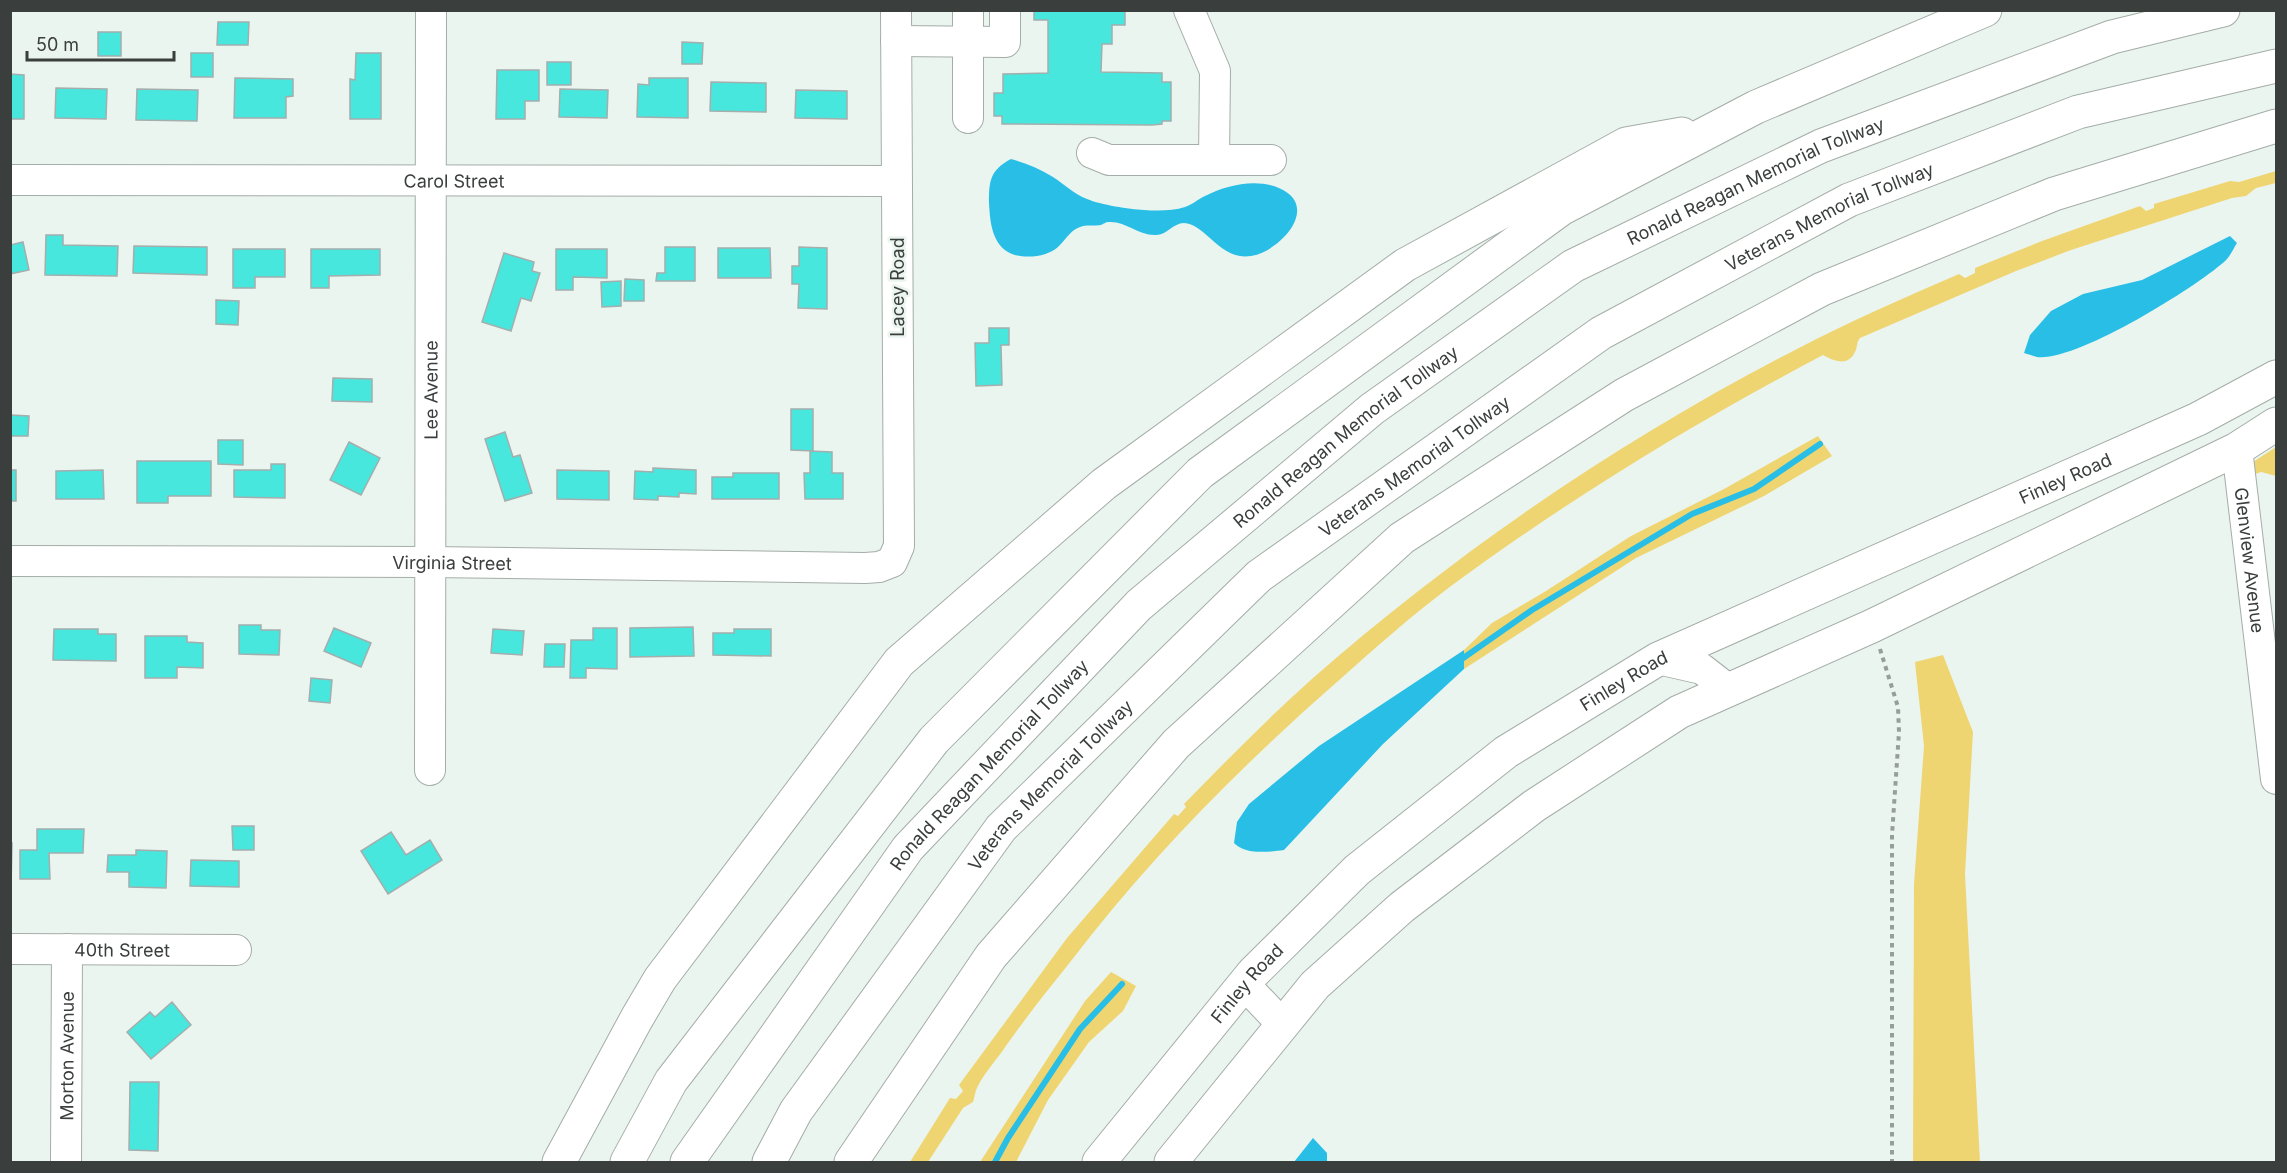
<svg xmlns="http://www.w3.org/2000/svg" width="2287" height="1173" font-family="Inter,sans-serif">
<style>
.green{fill:#efd572}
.water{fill:#28bee6}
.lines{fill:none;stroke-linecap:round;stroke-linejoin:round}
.stream{stroke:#28bee6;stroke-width:6}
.building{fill:#47e7de;stroke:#a3aead;stroke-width:1.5}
.minor-casing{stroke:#a4ada7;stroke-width:32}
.major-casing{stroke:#a4ada7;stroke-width:35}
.highway-casing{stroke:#a4ada7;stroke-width:35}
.path{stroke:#979e9a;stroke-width:4;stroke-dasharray:4.5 4.5;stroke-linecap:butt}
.minor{stroke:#fff;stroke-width:30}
.major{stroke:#fff;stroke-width:33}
.highway{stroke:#fff;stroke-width:33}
.labels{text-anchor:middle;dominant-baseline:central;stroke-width:5;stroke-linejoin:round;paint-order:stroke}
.street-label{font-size:18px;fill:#3a3e3c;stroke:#ebf5ef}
</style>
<rect width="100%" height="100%" fill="#ebf5ef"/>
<!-- green -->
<g class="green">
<path d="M2276,171V183L2256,188L2246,196L2232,198L2071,250L2016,271L1860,338C1856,343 1858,346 1855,352C1848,367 1834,361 1823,355C1694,423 1569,499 1451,586C1411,616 1374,649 1337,682C1240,767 1149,859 1071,961C1047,991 1023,1021 1001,1053C993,1064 984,1074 978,1086C975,1091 975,1096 973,1102L963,1108L928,1162H910L950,1098L956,1099L963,1091L959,1085L1067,938L1174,814L1178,816L1186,807L1184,804C1226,761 1268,718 1313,678C1459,550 1622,439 1795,350C1848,322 1904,298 1959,274L1965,278L1975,273V268L2042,241L2140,206L2146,211L2154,208V204L2230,181L2239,182Z"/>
<polygon points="1818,436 1832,456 1764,496 1636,558 1464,669 1464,650 1492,623 1546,591 1631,536 1724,489"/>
<polygon points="2276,447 2276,476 2261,472 2250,476 2253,462"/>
<polygon points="1943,655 1973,732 1965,874 1980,1162 1913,1162 1914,884 1924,746 1915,662"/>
<polygon points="1111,972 1136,986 1123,1011 1089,1042 1048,1100 1016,1162 980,1162 1085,1001"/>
</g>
<!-- water -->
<g class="water">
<path d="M1011,159C1026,163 1040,169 1053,177C1064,184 1074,194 1087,199C1101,205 1129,209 1144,210C1157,211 1173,211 1185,207C1192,205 1198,199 1205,196C1226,185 1256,178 1279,188C1321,206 1281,251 1251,256C1220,261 1206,224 1184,223C1173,223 1167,235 1156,235C1139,236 1126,221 1109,222C1105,222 1104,224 1101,225C1095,226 1088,225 1083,226C1071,229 1067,238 1059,246C1048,257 1026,259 1012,254C992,246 990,222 989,203C989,181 990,170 1011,159Z"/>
<path d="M2230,236L2237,243C2233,249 2230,257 2224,262C2193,289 2076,362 2037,357C2033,356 2028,354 2024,353L2030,335L2051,311L2083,294L2142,280Z"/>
<path d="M1464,650V669L1383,744L1284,850C1269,852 1245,855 1234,843L1237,822L1249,804L1319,746Z"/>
<polygon points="1313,1138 1327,1153 1327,1162 1294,1162"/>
</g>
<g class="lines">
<!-- stream -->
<g class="stream">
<polyline points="1459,661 1532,610 1692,514 1754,489 1820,444"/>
<polyline points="995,1162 1008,1138 1080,1029 1122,984"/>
</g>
</g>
<!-- building -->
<g class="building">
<polygon points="1034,10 1125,10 1125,25 1112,25 1112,44 1102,44 1101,72 1162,73 1162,82 1171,82 1171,121 1162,121 1162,124 1152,125 1002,124 1002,116 994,116 994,93 1003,93 1003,74 1048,73 1048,20 1034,20"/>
<polygon points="218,22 249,22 248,45 217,45"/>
<rect x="98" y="32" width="23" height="24"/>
<polygon points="682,42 703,43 702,64 682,64"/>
<rect x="191" y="53" width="22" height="24"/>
<polygon points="356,53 381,53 381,119 350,119 350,79 355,80"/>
<rect x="547" y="62" width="24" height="23"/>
<polygon points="497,70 539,70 539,101 525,101 525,119 496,119"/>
<polygon points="10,74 24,75 24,119 10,119"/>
<polygon points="235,78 293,79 293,96 286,97 286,118 234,118"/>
<polygon points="649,78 688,78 688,118 637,117 638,84 649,85"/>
<polygon points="711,82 766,83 766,112 710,111"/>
<polygon points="56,88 107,89 106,119 55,118"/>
<polygon points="137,89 198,90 197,121 136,120"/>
<polygon points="560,89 608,90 607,118 559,117"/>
<polygon points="796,90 847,91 847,119 795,118"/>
<polygon points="46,235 63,235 63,245 118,246 117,276 45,275"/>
<polygon points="23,242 29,270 10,274 10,245"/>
<polygon points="134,246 207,247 207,275 133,273"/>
<polygon points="665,247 695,247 695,281 656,281 657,273 665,273"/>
<polygon points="799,247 827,248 827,309 798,308 799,284 792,284 792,266 799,266"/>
<polygon points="718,248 770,248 771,278 718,278"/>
<polygon points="233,249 285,249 285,277 255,277 255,288 233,288"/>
<polygon points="311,249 380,249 380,275 329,276 329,288 311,288"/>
<polygon points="556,249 607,249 607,278 573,277 573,290 556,290"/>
<polygon points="504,253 534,262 532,271 540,273 531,301 521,298 511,331 482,322"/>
<polygon points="625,279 644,280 644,301 624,301"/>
<polygon points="621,281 621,306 602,307 601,282"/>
<polygon points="216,300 239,301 238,325 216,324"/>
<polygon points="989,328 1009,328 1009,345 1001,345 1002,385 976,386 975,343 989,343"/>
<polygon points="333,378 372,379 372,402 332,401"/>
<polygon points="791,409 813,409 813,451 791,450"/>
<polygon points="11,415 29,416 28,436 10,436"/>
<polygon points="505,432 513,457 520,455 532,493 505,501 485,439"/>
<polygon points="218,440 243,440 243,465 218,464"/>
<polygon points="349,442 380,458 361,495 330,480"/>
<polygon points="810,451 832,452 832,473 843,473 843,499 805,499 804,473 810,473"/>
<polygon points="137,461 211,461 211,496 168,496 168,503 137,503"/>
<polygon points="271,464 285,464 285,498 234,497 234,470 271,470"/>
<polygon points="653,468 696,470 696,494 679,493 679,497 658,496 658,500 634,499 635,471 653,472"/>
<rect x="10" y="470" width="6" height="31"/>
<polygon points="103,470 104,499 56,499 56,471"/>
<polygon points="557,470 609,471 609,500 557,499"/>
<polygon points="733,473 779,473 779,499 712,499 712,477 733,477"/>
<polygon points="239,625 261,625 261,630 280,630 279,655 239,654"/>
<polygon points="693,627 694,656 630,657 630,628"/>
<polygon points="334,628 371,643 361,667 324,651"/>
<polygon points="593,628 617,628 617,669 586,668 586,678 570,678 571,640 593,640"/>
<polygon points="54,629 98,629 98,634 116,634 116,661 53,660"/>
<polygon points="493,629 524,631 522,655 491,653"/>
<polygon points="734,629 771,629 771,656 713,655 713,633 734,633"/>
<polygon points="145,636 187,636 187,642 203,643 203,668 177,667 177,678 145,678"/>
<polygon points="545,644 565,644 564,667 544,667"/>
<polygon points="311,678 332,680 330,703 309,701"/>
<polygon points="232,826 254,826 254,850 233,850"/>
<polygon points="37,829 84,829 83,853 49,853 50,879 20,879 20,850 37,850"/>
<polygon points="391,832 406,855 430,840 442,860 388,894 361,851"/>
<polygon points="10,843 12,843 11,887 10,887"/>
<polygon points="136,850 167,851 166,888 129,887 129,872 107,872 108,855 136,855"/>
<polygon points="191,860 239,861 239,887 190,886"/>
<polygon points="172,1002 191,1025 151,1059 127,1032 150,1012 155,1017"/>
<polygon points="130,1082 159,1082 158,1151 129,1150"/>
</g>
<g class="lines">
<!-- minor casing -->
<g class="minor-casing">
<g id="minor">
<polyline points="968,10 968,118"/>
<polyline points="1189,10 1215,71 1214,160"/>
<polyline points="896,41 1005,42 1005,10"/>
<polyline points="1092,153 1109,160 1271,160"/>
<path id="s1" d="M10,180L896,181"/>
<path id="s2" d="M2237,449L2276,779"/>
<path id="s3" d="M10,561L430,562L865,568L879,567L892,562L899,546L896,10"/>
<polyline points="1658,659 1702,669 1729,690"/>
<path id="s4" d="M430,770L431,10"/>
<path id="s5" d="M10,949L236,950"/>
<polyline points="1244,984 1283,1025"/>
<path id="s6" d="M66,1162L67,949"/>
</g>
</g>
<!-- major casing -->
<g class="major-casing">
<g id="major">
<path id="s7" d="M1099,1162L1253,973L1357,870L1506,752L1658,659L2198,419L2276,377"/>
<polyline points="1171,1162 1315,985 1402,907 1534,806 1679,712 1872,626 2237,449 2276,424"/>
</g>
</g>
<!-- highway casing -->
<g class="highway-casing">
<g id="highway">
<polyline points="559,1162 637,1018 660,979 899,662 1104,484 1405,265 1626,144 1682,134"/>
<polyline points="627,1162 671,1081 934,740 1200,473 1561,209 1756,107 1985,10"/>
<path id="s8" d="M687,1162L908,848L1139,605L1372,409L1573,266L1821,146L2112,37L2223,10"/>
<path id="s9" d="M769,1162L796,1111L1001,828L1259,576L1601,333L1849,200L2078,112L2276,66"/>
<polyline points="851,1162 991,956 1176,744 1402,538 1624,395 1822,289 2054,194 2276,126"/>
</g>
</g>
<!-- path -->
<polyline class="path" points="1880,649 1898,707 1899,732 1892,835 1892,1162"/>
<!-- minor -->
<use href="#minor" class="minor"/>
<!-- major -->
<use href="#major" class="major"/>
<!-- highway -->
<use href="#highway" class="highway"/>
</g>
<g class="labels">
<!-- street labels -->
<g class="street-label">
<text stroke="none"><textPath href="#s1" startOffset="444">Carol Street</textPath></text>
<text stroke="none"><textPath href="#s8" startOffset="1472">Ronald Reagan Memorial Tollway</textPath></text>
<text stroke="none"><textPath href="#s9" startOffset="1444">Veterans Memorial Tollway</textPath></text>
<text transform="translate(897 287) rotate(-90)">Lacey Road</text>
<text stroke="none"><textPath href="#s4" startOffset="380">Lee Avenue</textPath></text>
<text stroke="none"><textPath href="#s8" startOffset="986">Ronald Reagan Memorial Tollway</textPath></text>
<text stroke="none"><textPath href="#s9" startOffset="958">Veterans Memorial Tollway</textPath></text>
<text stroke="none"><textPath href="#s7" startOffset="1204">Finley Road</textPath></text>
<text stroke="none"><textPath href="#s2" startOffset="112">Glenview Avenue</textPath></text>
<text stroke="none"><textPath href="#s3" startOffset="442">Virginia Street</textPath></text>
<text stroke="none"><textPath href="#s7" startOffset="718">Finley Road</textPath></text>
<text stroke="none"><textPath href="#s8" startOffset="500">Ronald Reagan Memorial Tollway</textPath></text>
<text stroke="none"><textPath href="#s9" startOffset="472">Veterans Memorial Tollway</textPath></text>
<text stroke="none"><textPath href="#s5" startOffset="112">40th Street</textPath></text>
<text stroke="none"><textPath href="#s7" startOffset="232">Finley Road</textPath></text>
<text stroke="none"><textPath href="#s6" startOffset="106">Morton Avenue</textPath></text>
</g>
</g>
<!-- border -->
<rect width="2287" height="1173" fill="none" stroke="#3a3e3c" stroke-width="24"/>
<!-- scale -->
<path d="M27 51v9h147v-9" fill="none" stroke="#3a3e3c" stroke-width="3"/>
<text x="36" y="51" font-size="18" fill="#3a3e3c" stroke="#ebf5ef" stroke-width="4.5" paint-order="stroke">50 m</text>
</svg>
